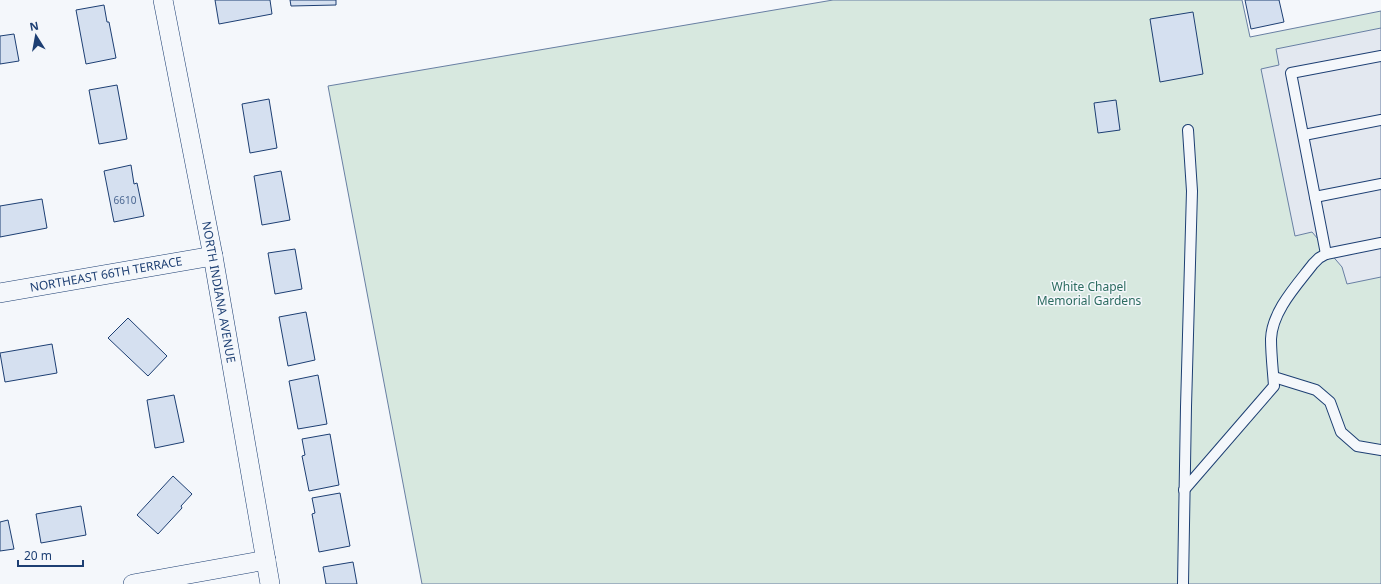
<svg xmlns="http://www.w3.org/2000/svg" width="1381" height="584" font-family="'Noto Sans',sans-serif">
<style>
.green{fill:#d7e8df;stroke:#687fa3}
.parking{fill:#e3e8f0;stroke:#687fa3}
.building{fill:#d5e0f0;stroke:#1d3f73}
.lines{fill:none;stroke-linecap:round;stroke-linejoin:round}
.service-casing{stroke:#1d3f73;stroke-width:12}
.minor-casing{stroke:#1d3f73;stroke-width:20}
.service{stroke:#f4f7fb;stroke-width:10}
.minor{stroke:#f4f7fb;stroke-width:19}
.labels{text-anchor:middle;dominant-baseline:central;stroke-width:3;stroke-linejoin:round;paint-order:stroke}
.number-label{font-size:10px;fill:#4b6792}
.street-label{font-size:12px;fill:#1d3f73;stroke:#f4f7fb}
.park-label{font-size:12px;fill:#2c6c60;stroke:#f4f7fb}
</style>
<rect width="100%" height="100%" fill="#f4f7fb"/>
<!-- green -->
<polygon class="green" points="833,0 1242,0 1250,37 1381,11 1381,584 422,584 328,86"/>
<!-- parking -->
<polygon class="parking" points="1381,28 1381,277 1347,284 1342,267 1312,232 1295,236 1261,69 1279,65 1276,49"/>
<!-- building -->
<g class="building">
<polygon points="215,0 270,0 272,14 219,24"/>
<polygon points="290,0 336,0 336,5 291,6"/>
<polygon points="1245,0 1279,0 1284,22 1251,29"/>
<polygon points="104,5 107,22 109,22 116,58 86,64 76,10"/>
<polygon points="1193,12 1203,74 1160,82 1150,19"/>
<polygon points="14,34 19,61 0,64 0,36"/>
<polygon points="117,85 127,139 99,144 89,90"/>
<polygon points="269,99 277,148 250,153 242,104"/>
<polygon points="1116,100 1120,130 1098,133 1094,103"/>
<polygon points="131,165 134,184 137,183 144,216 114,222 104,171"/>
<polygon points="281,171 290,220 262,225 254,176"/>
<polygon points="42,199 47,228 0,237 0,206"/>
<polygon points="295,249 302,289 275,294 268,253"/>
<polygon points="306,312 315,360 288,366 279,317"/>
<polygon points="128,318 167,356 148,376 108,338"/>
<polygon points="52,344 57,373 5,382 0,353"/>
<polygon points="318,375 327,424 298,429 289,381"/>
<polygon points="174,395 184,442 155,448 147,400"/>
<polygon points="330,434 339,485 309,491 302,456 305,455 302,439"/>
<polygon points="173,476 192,494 181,506 182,508 158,534 137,515"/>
<polygon points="340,493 350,546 319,552 312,514 315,513 312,498"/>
<polygon points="81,506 86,535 41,543 36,514"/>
<polygon points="8,520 14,549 0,551 0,522"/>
<polygon points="353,562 357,584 326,584 323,567"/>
</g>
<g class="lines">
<!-- service casing -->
<g class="service-casing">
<g id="service">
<polyline points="1304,135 1381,120"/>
<polyline points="1315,197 1381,184"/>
<polyline points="1326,254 1291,73 1381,56"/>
<polyline points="1274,377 1316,390 1330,402 1341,432 1357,446 1381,450"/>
<path d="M1184,490L1274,386C1273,371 1271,355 1271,339C1272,311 1297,285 1313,264L1319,258L1326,254L1381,243"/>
<polyline points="1183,584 1186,407 1192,191 1188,130"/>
</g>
</g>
<!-- minor casing -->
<g class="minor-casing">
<g id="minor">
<polyline points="163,0 213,256 270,584"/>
<polyline points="0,293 213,256"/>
<polyline points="133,584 266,560"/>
</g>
</g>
<!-- service -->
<use href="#service" class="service"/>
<!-- minor -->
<use href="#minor" class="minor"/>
</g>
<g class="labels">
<!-- number labels -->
<g class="number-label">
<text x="125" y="200">6610</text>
</g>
<!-- street labels -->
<g class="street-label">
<text transform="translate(106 274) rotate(-10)">NORTHEAST 66TH TERRACE</text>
<text transform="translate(219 292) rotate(80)">NORTH INDIANA AVENUE</text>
</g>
<!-- park labels -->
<g class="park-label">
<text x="1089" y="286">White Chapel<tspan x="1089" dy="14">Memorial Gardens</tspan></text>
</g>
</g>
<!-- north arrow -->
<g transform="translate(36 36) rotate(349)" stroke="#f4f7fb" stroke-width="3" paint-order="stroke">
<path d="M0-3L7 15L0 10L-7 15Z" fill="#1d3f73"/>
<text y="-6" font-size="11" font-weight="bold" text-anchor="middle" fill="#1d3f73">N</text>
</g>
<!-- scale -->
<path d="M18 560v6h65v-6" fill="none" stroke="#1d3f73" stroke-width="2"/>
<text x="24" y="560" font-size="12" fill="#1d3f73" stroke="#f4f7fb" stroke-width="3" paint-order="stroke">20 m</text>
</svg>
